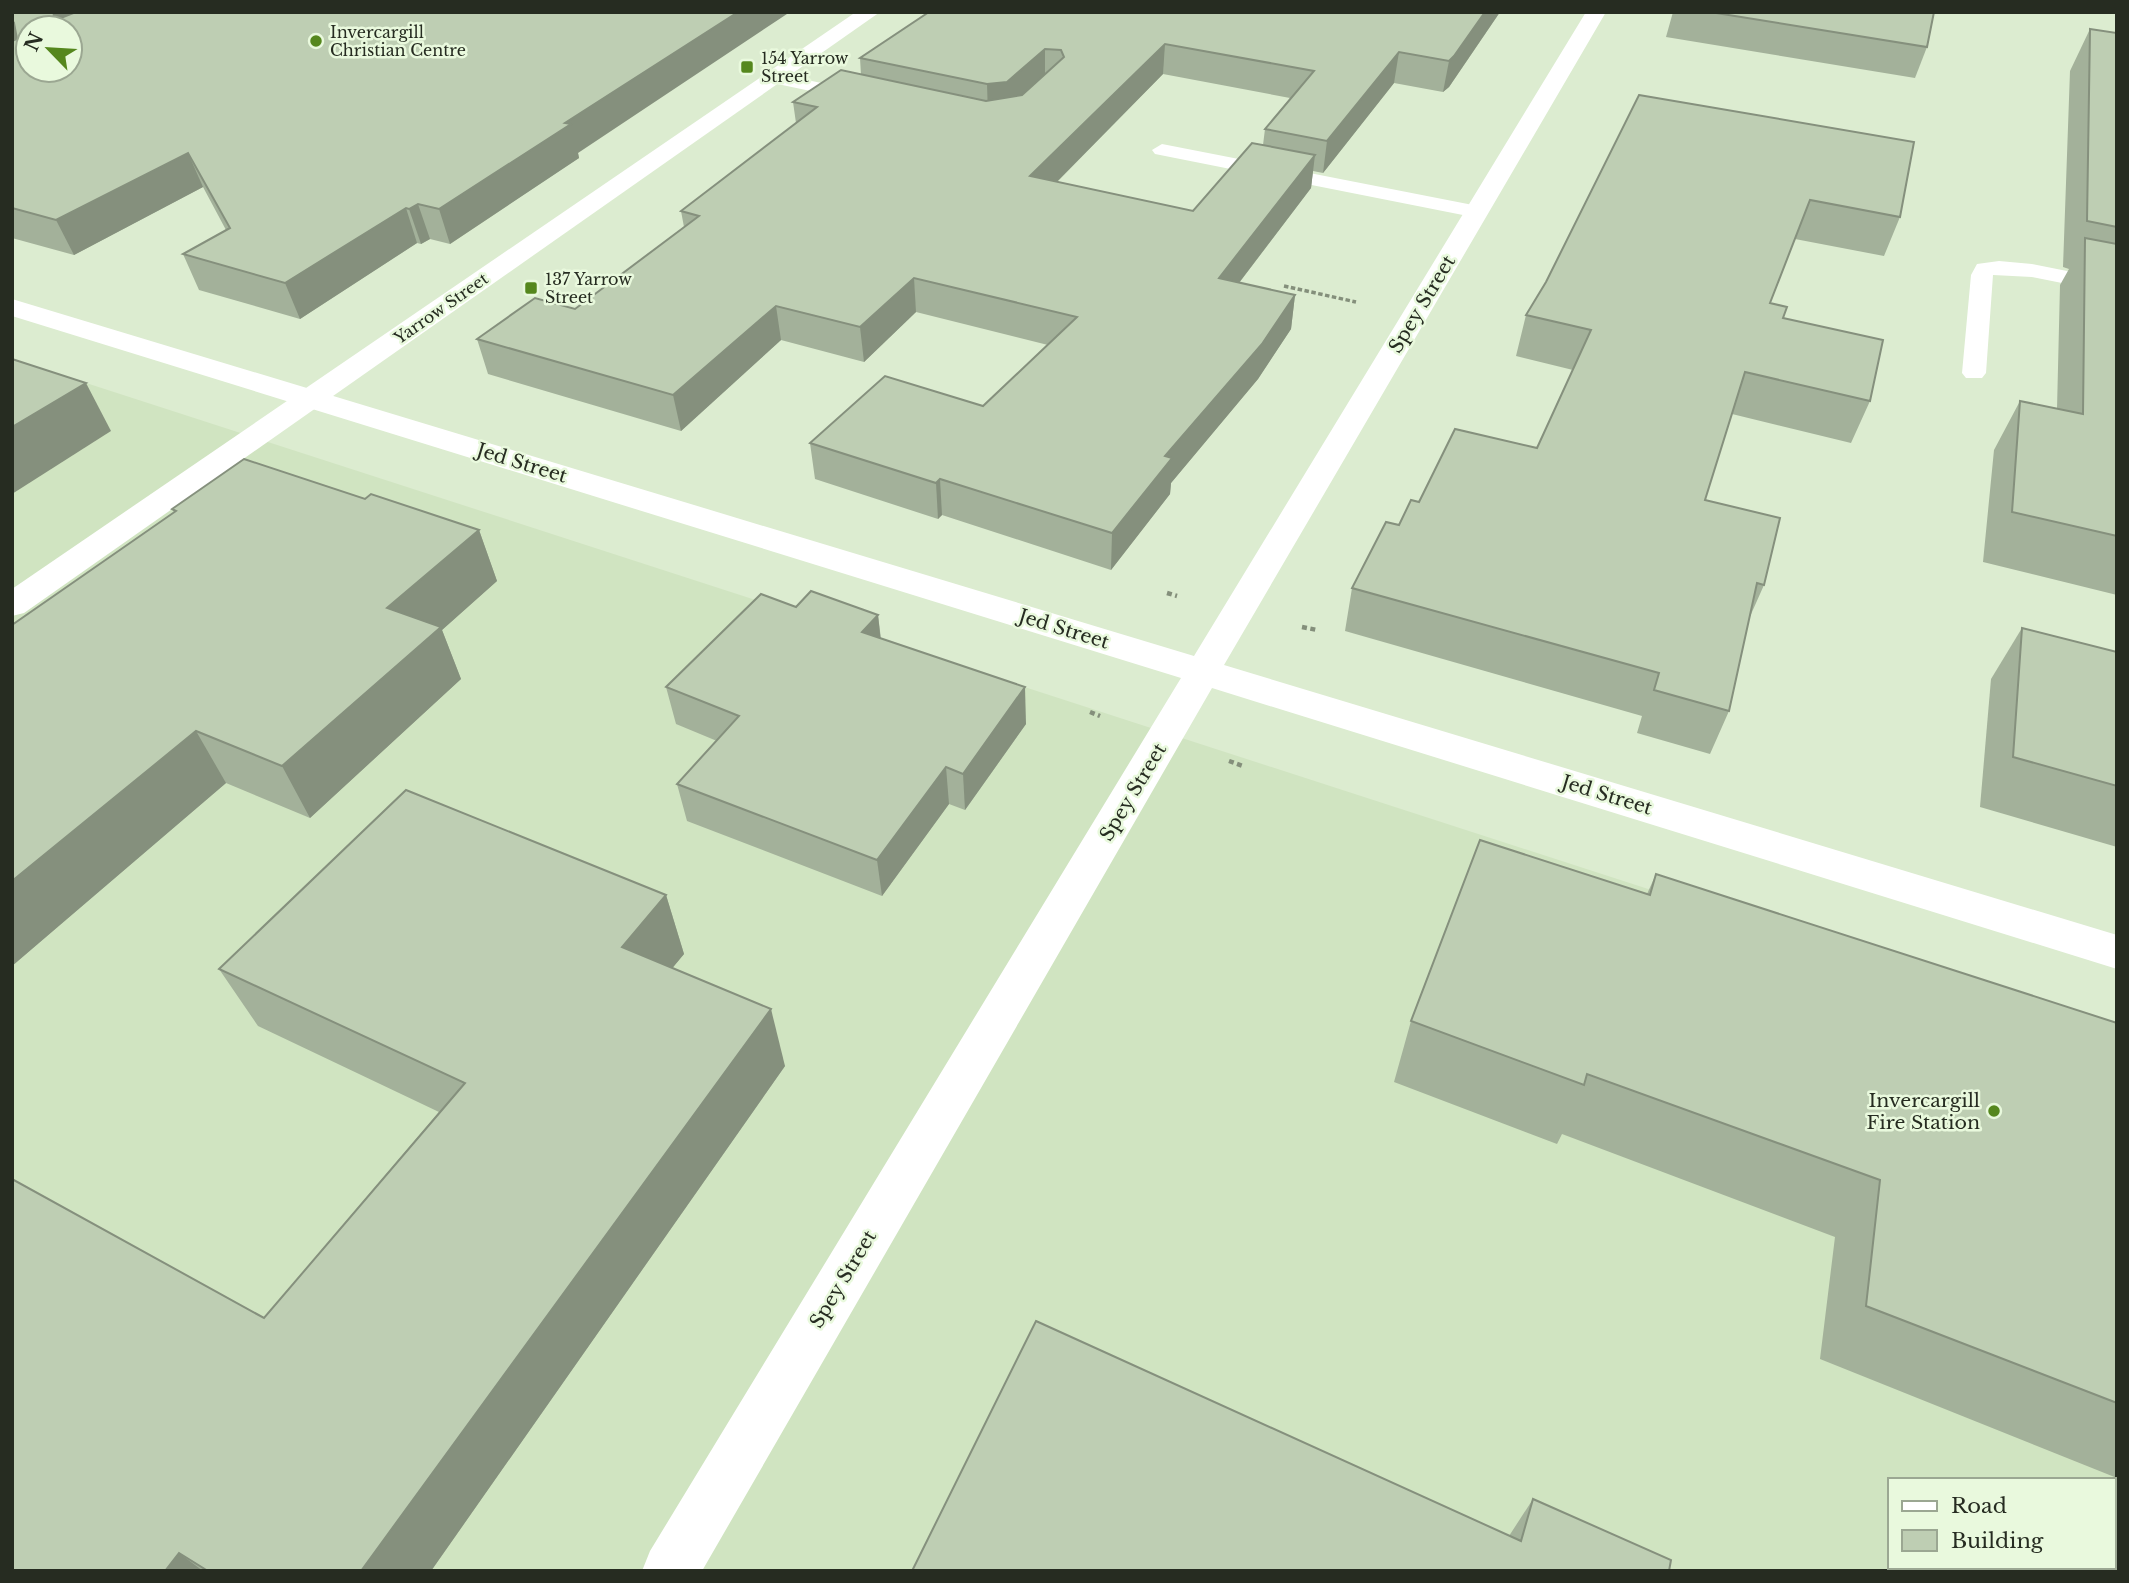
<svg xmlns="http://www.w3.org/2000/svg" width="2129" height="1583" font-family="'Libre Baskerville',serif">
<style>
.built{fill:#d0e4c1;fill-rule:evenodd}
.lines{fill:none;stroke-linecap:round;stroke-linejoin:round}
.path-far1{stroke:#848f7b;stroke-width:3.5;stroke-dasharray:4.5 2.5;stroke-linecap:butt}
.path{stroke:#848f7b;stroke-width:4.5;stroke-dasharray:5 3.5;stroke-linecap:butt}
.service{fill:#fff;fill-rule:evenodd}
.minor{fill:#fff;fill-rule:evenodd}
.secondary{fill:#fff;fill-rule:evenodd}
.wall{fill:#a3b19a;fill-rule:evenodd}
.shaded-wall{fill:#85907d}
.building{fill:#beceb3;stroke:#85907d;stroke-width:2;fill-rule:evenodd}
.poi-dot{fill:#55871d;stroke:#e9f9dd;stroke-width:2.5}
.labels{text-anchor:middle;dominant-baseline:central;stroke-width:5;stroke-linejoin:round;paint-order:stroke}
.far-poi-label{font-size:16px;fill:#262c21;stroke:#e9f9dd;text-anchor:start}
.far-street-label{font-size:16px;fill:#262c21;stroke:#e9f9dd}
.street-label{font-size:19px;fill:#262c21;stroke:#e9f9dd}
.poi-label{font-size:19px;fill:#262c21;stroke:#e9f9dd;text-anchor:end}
</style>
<rect width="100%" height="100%" fill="#dcecd0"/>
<!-- built -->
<path class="built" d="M12,359L2117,1041V1571H12ZM1889,1480H2113V1567H1889Z"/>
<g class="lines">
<!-- path-far1 -->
<polyline class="path-far1" points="1284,286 1356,302"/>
<!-- path -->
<g class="path">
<polyline points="1167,593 1177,596"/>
<polyline points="1302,627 1317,630"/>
<polyline points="1090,712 1100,716"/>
<polyline points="1229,761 1243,766"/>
</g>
<!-- service -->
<g class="service">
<polygon points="774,73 864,92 867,96 858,101 768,82 765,78"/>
<polygon points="1162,144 1478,206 1485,208 1488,212 1485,216 1478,218 1155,154 1152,150"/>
<polygon points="1999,261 2032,264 2117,281 2117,294 2032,277 1993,275 1986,373 1982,378 1966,378 1962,373 1971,275 1977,264"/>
</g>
<!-- minor -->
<polygon class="minor" points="1586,12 1606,12 1224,665 2117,935 2117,969 1212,688 702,1571 642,1571 650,1551 1181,678 12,316 12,299 1194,656"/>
<!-- secondary -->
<polygon class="secondary" points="856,12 880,12 24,613 12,616 12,589"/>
</g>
<!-- wall -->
<g class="wall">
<polygon points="12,12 578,153 579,158 450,244 430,239 421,244 417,243 300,319 199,290 183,254 226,230 203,187 74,255 12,238"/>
<path d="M1500,12L1449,87L1443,92L1394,83L1323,173L1313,171L1311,188L1239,283L1295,295L1291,329L1258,379L1171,483L1170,494L1111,570L942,515L938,519L815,479L810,443L983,406L1048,345L916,312L864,362L781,340L681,431L488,374L477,339L575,309L684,227L681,211L796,123L793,102L861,75L860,58ZM1163,74L1290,98L1265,129L1263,145L1193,211L1057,182Z"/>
<polygon points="1673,12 1934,12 1927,47 1915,78 1666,37"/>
<polygon points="2090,29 2117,33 2117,595 1983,562 1994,450 2020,401 2057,409 2060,285 2069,269 2063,267 2070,71"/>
<polygon points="1639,95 1900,217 1884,256 1795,239 1770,303 1783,318 1870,401 1851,443 1732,414 1705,500 1764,585 1748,621 1729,711 1710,754 1637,733 1642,716 1345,631 1352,588 1399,525 1537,448 1573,370 1516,356 1526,315 1546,282"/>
<polygon points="365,499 479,530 497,581 442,630 461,679 310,818 226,783 12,966 12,625 174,512 172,509"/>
<polygon points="796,607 878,615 881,639 1026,724 965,810 949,804 882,896 687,821 677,784 717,741 676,724 666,687"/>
<polygon points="2022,628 2117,652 2117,847 1980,807 1991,679"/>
<polygon points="1656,874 2117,1023 2117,1478 1820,1359 1835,1237 1562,1134 1557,1144 1394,1082 1411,1021 1647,894"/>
<polygon points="666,895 684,954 672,968 785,1066 431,1571 12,1571 264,1318 439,1112 258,1026 219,969"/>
<polygon points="1533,1499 1671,1560 912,1571 1509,1536"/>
</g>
<!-- shaded-wall -->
<g class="shaded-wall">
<polygon points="54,12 120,12 53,21"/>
<polygon points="738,12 790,12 578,153 579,158 450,244 439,209 565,123"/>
<polygon points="1485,12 1500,12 1449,87 1443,92 1449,61"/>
<polygon points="14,23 28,52 12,60 12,24"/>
<polygon points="1165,44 1163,74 1030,209 1030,176"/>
<polygon points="1045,49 1045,80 1008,113 988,115 987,84"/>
<polygon points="1399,52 1394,83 1323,173 1327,141"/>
<polygon points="188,153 203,187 74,255 56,220"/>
<polygon points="1315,155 1311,188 1216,313 1219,278"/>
<polygon points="418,204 430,239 421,244 409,209"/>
<polygon points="406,208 417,243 300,319 285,283"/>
<polygon points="914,278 916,312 864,362 860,327"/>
<polygon points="1295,295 1291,329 1258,379 1171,483 1170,494 1111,570 1112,533 1165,456"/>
<polygon points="776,306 781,340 681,431 673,395"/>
<polygon points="86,383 111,431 12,494 12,427"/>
<polygon points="940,479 942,515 938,519 936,483"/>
<polygon points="479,530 497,581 442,630 461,679 310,818 282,766 387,608"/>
<polygon points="878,615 882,652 862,632"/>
<polygon points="1025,687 1026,724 965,810 963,774"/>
<polygon points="196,731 226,783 12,966 12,881"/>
<polygon points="946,767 949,804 882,896 877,860"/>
<polygon points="666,895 684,954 642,1005 622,947"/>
<polygon points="771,1009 785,1066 431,1571 361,1571"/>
<polygon points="179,1553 203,1571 165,1571"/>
</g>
<!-- building -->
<g class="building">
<path d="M12,12H54L53,21L76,12H738L565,123L571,124L439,209L418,204L409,209L406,208L285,283L183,254L230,228L188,153L56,220L12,208V41L17,39L14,23L12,24ZM28,28H70V70H28Z"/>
<polygon points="929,12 1485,12 1454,56 1449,61 1399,52 1327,141 1265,129 1314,71 1165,44 1030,176 1193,211 1252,143 1315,155 1219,278 1295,295 1262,344 1165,456 1172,458 1112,533 940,479 936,483 810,443 885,376 983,406 1077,317 914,278 860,327 776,306 673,395 477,339 535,298 575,309 699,216 681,211 817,107 793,102 841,70 986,101 1022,95 1064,57 1061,50 1045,49 1007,82 987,84 860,58"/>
<polygon points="1710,12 1934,12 1927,47"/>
<polygon points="2090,29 2117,33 2117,227 2087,221"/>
<polygon points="1639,95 1914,142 1900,217 1810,200 1770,303 1787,307 1783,318 1883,340 1870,401 1745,372 1705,500 1780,518 1764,585 1757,583 1729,711 1654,690 1659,673 1352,588 1386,522 1399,525 1411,500 1419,502 1455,429 1537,448 1591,330 1526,315 1546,282"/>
<polygon points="2085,238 2117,244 2117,536 2012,512 2020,401 2083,414"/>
<polygon points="12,359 86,383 12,427"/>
<polygon points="244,459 365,499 371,494 479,530 387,608 441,627 282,766 196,731 12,881 12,625 176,511 172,509"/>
<polygon points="811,591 878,615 862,632 1025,687 963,774 946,767 877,860 677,784 739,716 666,687 761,594 796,607"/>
<polygon points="2022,628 2117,652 2117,786 2013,757"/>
<polygon points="406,790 666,895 622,947 771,1009 361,1571 208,1571 179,1553 165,1571 12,1571 12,1179 264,1318 465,1083 219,969"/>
<polygon points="1480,840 1650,895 1656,874 2117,1023 2117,1403 1866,1306 1880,1180 1587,1074 1584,1085 1411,1021"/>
<polygon points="1036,1321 1521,1541 1533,1499 1671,1560 1669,1571 912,1571"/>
</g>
<!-- markers -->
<g class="poi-dot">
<circle cx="316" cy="41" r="7"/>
<rect x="740" y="60" width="14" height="14" rx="3.5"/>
<rect x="524" y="281" width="14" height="14" rx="3.5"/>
<circle cx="1994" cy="1111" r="7"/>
</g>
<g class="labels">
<!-- far-poi labels -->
<g class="far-poi-label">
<text x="330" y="32">Invercargill<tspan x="330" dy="18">Christian Centre</tspan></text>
<text x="761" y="58">154 Yarrow<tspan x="761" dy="18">Street</tspan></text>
<text x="545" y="279">137 Yarrow<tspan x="545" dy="18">Street</tspan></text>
</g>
<!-- far-street labels -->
<g class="far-street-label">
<text transform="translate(441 308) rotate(-35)">Yarrow Street</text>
</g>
<!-- street labels -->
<g class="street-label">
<text transform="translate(1422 304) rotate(-59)">Spey Street</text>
<text transform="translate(522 463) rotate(17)">Jed Street</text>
<text transform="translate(1064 629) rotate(17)">Jed Street</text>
<text transform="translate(1133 792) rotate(-59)">Spey Street</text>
<text transform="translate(1607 795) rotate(17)">Jed Street</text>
<text transform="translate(843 1279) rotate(-59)">Spey Street</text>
</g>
<!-- poi labels -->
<g class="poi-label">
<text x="1980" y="1100">Invercargill<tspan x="1980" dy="22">Fire Station</tspan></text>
</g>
</g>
<!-- border -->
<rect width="2129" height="1583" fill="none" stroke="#262c21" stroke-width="28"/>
<!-- legend -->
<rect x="1888" y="1478" width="228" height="91" fill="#e9f9dd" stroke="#9ba792" stroke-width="2"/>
<rect x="1902" y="1501" width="35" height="10" fill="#ffffff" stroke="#9ba792" stroke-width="2"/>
<text x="1951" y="1513" font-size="21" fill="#262c21">Road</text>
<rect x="1902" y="1530" width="35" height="21" fill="#beceb3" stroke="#9ba792" stroke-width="2"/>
<text x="1951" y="1548" font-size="21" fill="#262c21">Building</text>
<!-- north arrow -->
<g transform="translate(49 49) rotate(295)"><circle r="33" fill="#e9f9dd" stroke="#9ba792" stroke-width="2"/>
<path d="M0-5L12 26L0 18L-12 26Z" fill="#55871d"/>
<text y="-10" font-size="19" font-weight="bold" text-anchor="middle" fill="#262c21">N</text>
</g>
</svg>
